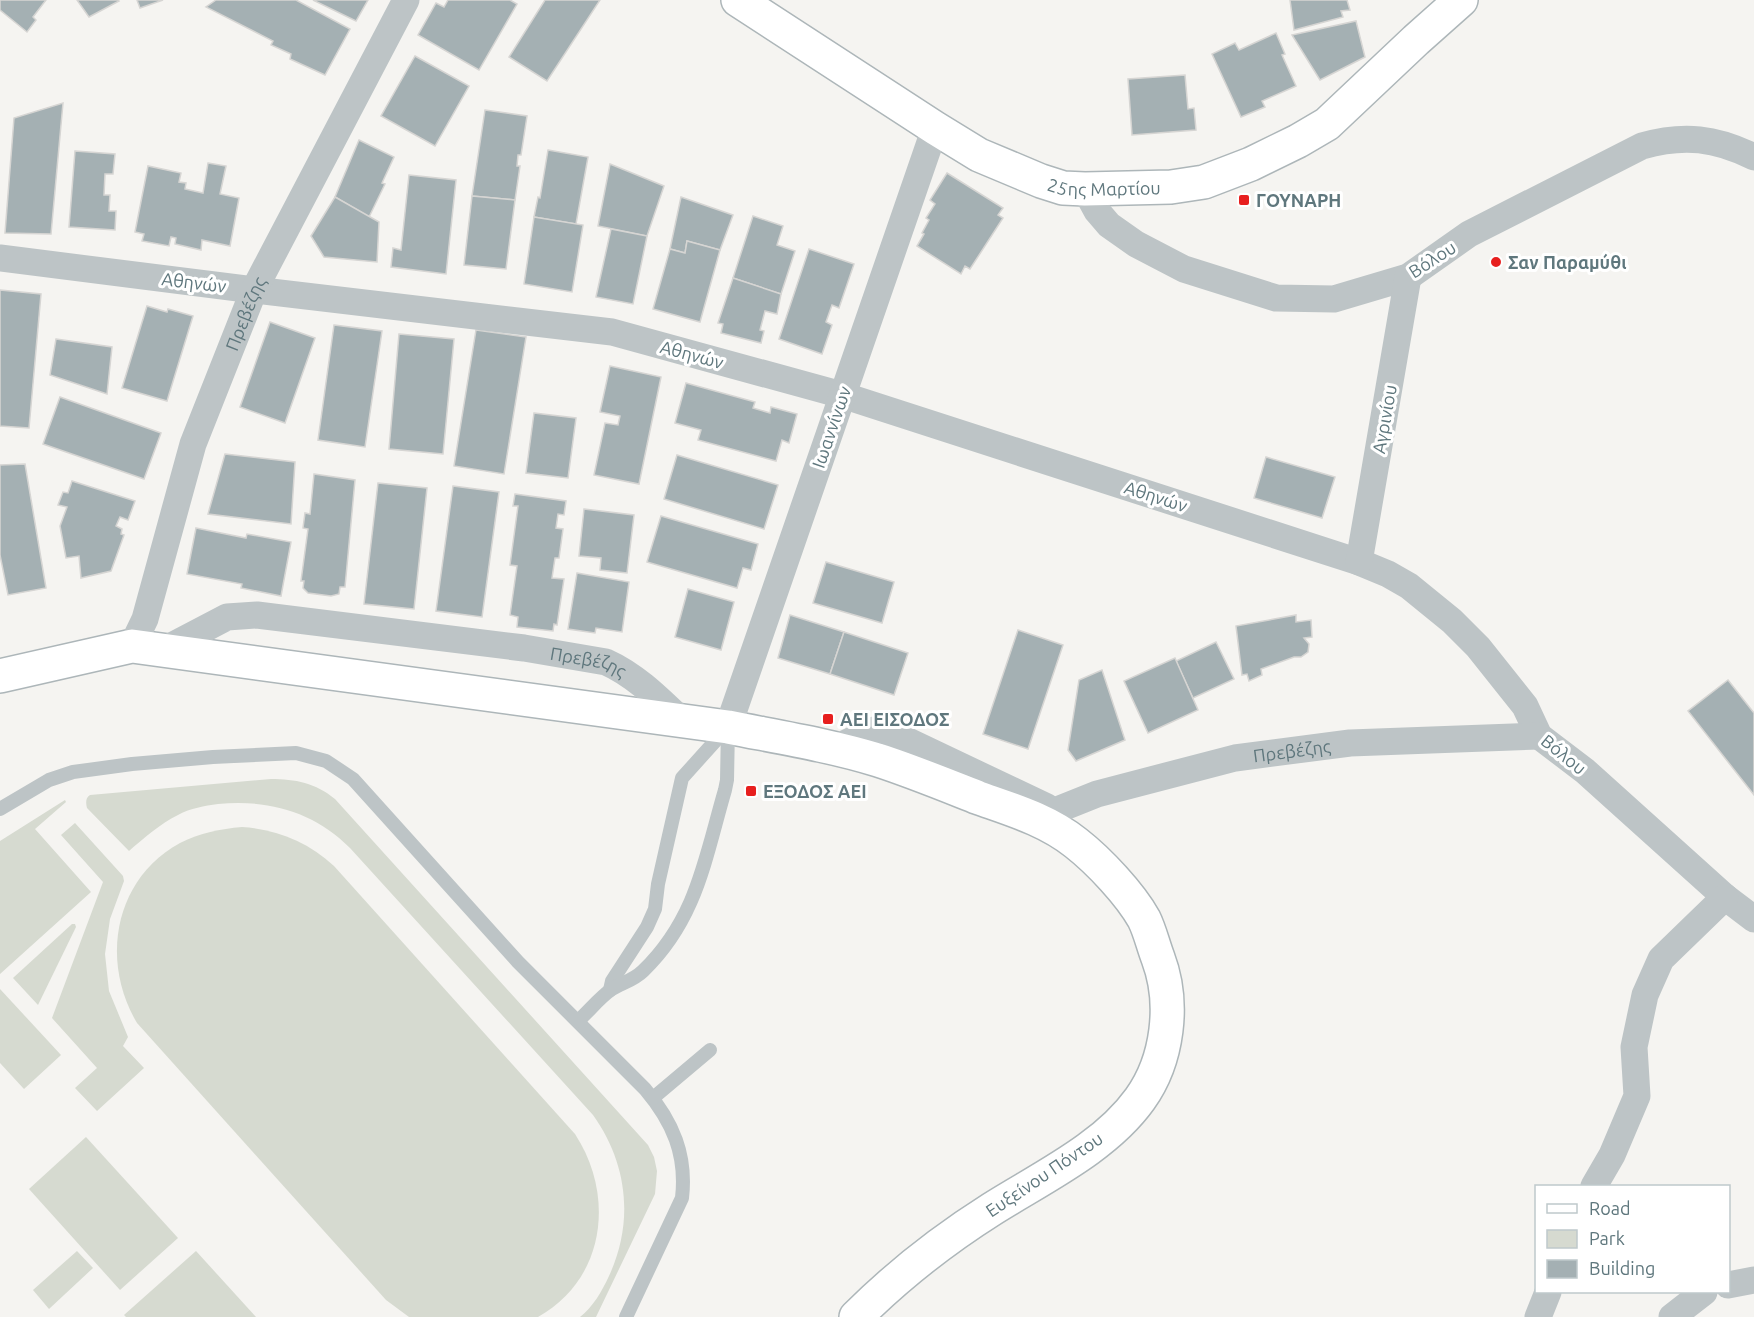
<svg xmlns="http://www.w3.org/2000/svg" width="1754" height="1317" font-family="Ubuntu,sans-serif">
<style>
.green{fill:#d6dad0}
.building{fill:#a4b0b3;stroke:#d6d5d3;stroke-width:1.5}
.lines{fill:none;stroke-linecap:round;stroke-linejoin:round}
.secondary-casing{stroke:#adb6b9;stroke-width:36}
.lane{stroke:#bdc4c6;stroke-width:14}
.street{stroke:#bdc4c6;stroke-width:27}
.secondary{stroke:#fff;stroke-width:33}
.poi-dot{fill:#e71f1e;stroke:#fff;stroke-width:2}
.labels{text-anchor:middle;dominant-baseline:central;stroke-width:6;stroke-linejoin:round;paint-order:stroke}
.street-label{font-size:18px;fill:#5f777d;stroke:#fff}
.poi-label{font-size:18px;font-weight:bold;fill:#5f777d;stroke:#fff;text-anchor:start}
</style>
<rect width="100%" height="100%" fill="#f5f4f1"/>
<!-- green -->
<g class="green">
<path d="M271,779C295,779 316,783 335,799L648,1145L654,1157L657,1171L655,1194L596,1317H580C593,1307 602,1291 609,1276C634,1222 628,1164 593,1115L350,848C315,812 268,799 218,804C204,806 191,808 178,815C160,824 144,838 129,851L87,808C86,804 85,798 90,795Z"/>
<polygon points="65,800 66,802 35,829 91,892 0,974 0,841"/>
<polygon points="75,823 123,876 124,881 110,919 105,954 109,991 128,1037 123,1046 144,1068 97,1111 75,1088 97,1068 52,1018 103,882 61,835"/>
<path d="M242,827C277,829 308,842 334,866L575,1134C615,1195 606,1279 538,1317H409L386,1300L137,1023C100,961 114,879 180,843C200,833 220,829 242,827Z"/>
<polygon points="72,924 75,924 76,927 38,1005 13,978"/>
<polygon points="0,989 61,1055 24,1089 0,1063"/>
<polygon points="86,1137 178,1238 120,1290 29,1189"/>
<polygon points="77,1251 93,1268 49,1309 33,1290"/>
<polygon points="196,1251 256,1317 126,1317 124,1315"/>
</g>
<!-- building -->
<g class="building">
<polygon points="0,0 46,0 33,17 36,20 27,32 0,10"/>
<polygon points="77,0 118,0 119,1 89,17"/>
<polygon points="137,0 163,0 140,8"/>
<polygon points="216,0 296,0 350,29 325,75 290,59 291,54 271,45 273,41 206,7"/>
<polygon points="313,0 368,0 356,21"/>
<polygon points="448,0 510,0 517,4 479,70 418,35 436,3 444,7"/>
<polygon points="545,0 600,0 547,81 509,57"/>
<polygon points="1290,0 1347,0 1350,10 1341,11 1343,17 1294,30"/>
<polygon points="1356,21 1365,57 1320,80 1292,35"/>
<polygon points="1276,33 1285,54 1282,55 1296,86 1262,101 1265,107 1241,117 1212,54 1235,43 1239,50"/>
<polygon points="415,56 469,86 435,146 381,116"/>
<polygon points="1185,75 1188,109 1194,108 1196,130 1132,135 1128,79"/>
<polygon points="63,103 51,234 5,233 14,118"/>
<polygon points="485,110 527,116 521,155 518,155 517,166 520,166 515,200 472,196"/>
<polygon points="359,140 394,157 382,183 385,184 369,217 335,197"/>
<polygon points="548,150 588,157 576,224 534,217 538,197 540,198"/>
<polygon points="75,151 115,154 113,174 105,174 104,195 110,195 109,211 116,211 115,230 69,227"/>
<polygon points="208,163 226,166 220,194 239,198 230,246 202,240 201,250 175,244 176,238 171,237 169,246 142,241 144,234 135,232 148,166 181,173 179,182 186,183 185,189 203,193"/>
<polygon points="610,164 664,186 647,236 598,226"/>
<polygon points="947,173 1003,208 998,215 1003,218 970,269 965,266 961,274 917,246 924,234 922,233 929,220 926,218 935,204 930,200"/>
<polygon points="409,175 456,180 446,274 391,267 393,248 401,250"/>
<polygon points="472,196 515,200 506,269 464,265"/>
<polygon points="335,197 379,222 377,262 324,257 311,236"/>
<polygon points="681,197 733,215 720,250 687,241 685,253 670,249"/>
<polygon points="753,216 783,226 777,245 795,251 781,294 733,278"/>
<polygon points="534,217 583,225 572,292 524,284"/>
<polygon points="611,229 647,236 633,304 596,297"/>
<polygon points="687,241 720,250 700,322 653,309 670,249 685,253"/>
<polygon points="809,249 854,264 839,308 832,305 826,322 832,325 822,354 779,339"/>
<polygon points="733,278 781,294 777,314 765,311 760,330 764,331 761,343 721,333 723,324 718,323"/>
<polygon points="0,290 41,294 29,428 0,426"/>
<polygon points="147,306 167,312 168,309 193,316 167,401 122,388"/>
<polygon points="270,322 315,338 285,423 240,407"/>
<polygon points="334,325 382,331 365,447 318,440"/>
<polygon points="476,330 526,337 504,474 454,466"/>
<polygon points="399,334 454,339 443,454 389,449"/>
<polygon points="56,339 112,347 107,394 50,375"/>
<polygon points="610,366 661,377 639,484 594,475 605,423 618,425 620,416 600,412"/>
<polygon points="686,383 755,402 753,408 770,413 771,407 797,414 789,443 782,440 776,461 698,440 701,430 675,423"/>
<polygon points="60,397 161,433 144,479 43,444"/>
<polygon points="534,413 576,418 568,478 526,473"/>
<polygon points="225,454 295,462 291,524 208,514"/>
<polygon points="677,455 778,485 764,529 664,499"/>
<polygon points="1266,457 1335,477 1322,518 1254,498"/>
<polygon points="25,464 46,588 8,595 0,555 0,465"/>
<polygon points="314,474 355,480 345,587 340,587 339,594 331,596 308,593 303,588 304,581 301,581 308,529 303,528 305,513 310,514"/>
<polygon points="72,481 135,501 128,520 120,517 116,526 122,529 121,534 124,535 111,571 81,578 79,556 66,558 60,526 67,507 58,505 63,492 68,493"/>
<polygon points="378,483 427,488 414,609 364,604"/>
<polygon points="453,486 499,492 482,617 436,611"/>
<polygon points="515,494 566,501 564,515 558,514 556,528 563,529 559,558 555,558 552,578 564,579 557,625 554,624 553,631 517,627 518,617 510,615 517,566 510,565 518,506 513,506"/>
<polygon points="584,509 634,515 627,573 600,570 601,558 579,556"/>
<polygon points="661,516 758,544 751,570 743,568 737,588 647,562"/>
<polygon points="196,528 246,538 247,534 291,542 281,596 241,588 242,584 187,574"/>
<polygon points="826,562 894,582 882,623 813,603"/>
<polygon points="577,573 629,582 622,632 596,628 595,633 568,629"/>
<polygon points="688,589 734,602 721,650 675,637"/>
<polygon points="790,615 844,632 830,674 778,658"/>
<polygon points="1296,615 1296,622 1311,620 1312,637 1304,638 1309,644 1308,652 1301,657 1294,657 1261,669 1262,675 1249,681 1247,674 1242,675 1236,626"/>
<polygon points="1018,630 1063,645 1028,749 983,734"/>
<polygon points="844,632 908,653 894,695 830,674"/>
<polygon points="1216,642 1234,679 1193,698 1176,661"/>
<polygon points="1175,658 1198,710 1148,733 1124,681"/>
<polygon points="1102,670 1125,740 1076,761 1068,750 1079,680"/>
<polygon points="1728,680 1754,713 1754,795 1688,711"/>
</g>
<g class="lines">
<!-- secondary casing -->
<g class="secondary-casing">
<g id="secondary">
<path id="s4" d="M738,0L935,128L979,155L1041,181L1063,188L1085,189L1171,187L1204,182L1251,164L1298,141L1327,124L1416,40L1461,0"/>
<path d="M0,676L132,646L728,727C778,737 829,745 878,760C912,771 946,785 979,798C1013,810 1047,820 1076,843C1099,861 1130,894 1144,919C1150,931 1153,945 1158,958C1175,1003 1168,1060 1140,1099C1105,1148 1041,1178 992,1209C943,1240 898,1275 856,1317"/>
</g>
</g>
<!-- lane -->
<g class="lane">
<path d="M0,809L49,780L73,772L132,764L213,757L296,753L326,761L353,779L518,962L645,1089C673,1122 687,1155 682,1198L626,1317"/>
<polyline points="610,990 612,981 647,927 655,909 658,884 682,778 727,728"/>
<path d="M578,1021C589,1011 600,997 612,989C622,983 634,980 643,971C697,919 705,858 725,790L727,780L728,727"/>
<polyline points="653,1098 710,1050"/>
</g>
<!-- street -->
<g class="street">
<path d="M1085,189L1097,211L1109,225L1136,244L1184,269L1276,298L1334,299L1408,277L1469,234L1642,146C1684,134 1716,138 1754,157"/>
<polyline points="0,258 254,290 612,332 842,395 1359,562 1388,574 1409,586 1452,621 1478,647 1525,706 1539,736 1585,771 1725,897 1754,919"/>
<polyline points="1359,562 1408,277"/>
<path id="s1" d="M132,646L145,619L193,444L254,290L406,0"/>
<path id="s2" d="M164,650L227,617L257,615L524,648L606,662C635,675 658,698 681,720"/>
<polyline points="728,727 935,128"/>
<polyline points="834,749 871,731 878,729 887,731 1047,807 1052,812"/>
<path id="s3" d="M1045,822L1057,810L1097,794L1235,758L1350,743L1539,736"/>
<polyline points="1594,1186 1612,1155 1637,1096 1634,1047 1645,995 1661,959 1725,897"/>
<polyline points="1728,1285 1754,1280"/>
<polyline points="1538,1317 1548,1292"/>
<polyline points="1672,1317 1704,1292"/>
</g>
<!-- secondary -->
<use href="#secondary" class="secondary"/>
</g>
<!-- markers -->
<g class="poi-dot">
<rect x="1238" y="194" width="12" height="12" rx="3"/>
<circle cx="1496" cy="262" r="6"/>
<rect x="822" y="713" width="12" height="12" rx="3"/>
<rect x="745" y="785" width="12" height="12" rx="3"/>
</g>
<g class="labels">
<!-- street labels -->
<g class="street-label">
<text stroke="none"><textPath href="#s4" startOffset="418">25ης Μαρτίου</textPath></text>
<text transform="translate(1432 259) rotate(-33)">Βόλου</text>
<text transform="translate(194 282) rotate(7)">Αθηνών</text>
<text stroke="none"><textPath href="#s1" startOffset="352">Πρεβέζης</textPath></text>
<text transform="translate(692 354) rotate(15)">Αθηνών</text>
<text transform="translate(1384 419) rotate(-80)">Αγρινίου</text>
<text transform="translate(831 427) rotate(-71)">Ιωαννίνων</text>
<text transform="translate(1156 496) rotate(18)">Αθηνών</text>
<text stroke="none"><textPath href="#s2" startOffset="436">Πρεβέζης</textPath></text>
<text stroke="none"><textPath href="#s3" startOffset="260">Πρεβέζης</textPath></text>
<text transform="translate(1564 754) rotate(39)">Βόλου</text>
<text transform="translate(1044 1174) rotate(-34)">Ευξείνου Πόντου</text>
</g>
<!-- poi labels -->
<g class="poi-label">
<text x="1256" y="200">ΓΟΥΝΑΡΗ</text>
<text x="1508" y="262">Σαν Παραμύθι</text>
<text x="840" y="719">ΑΕΙ ΕΙΣΟΔΟΣ</text>
<text x="763" y="791">ΕΞΟΔΟΣ ΑΕΙ</text>
</g>
</g>
<!-- legend -->
<rect x="1535" y="1185" width="195" height="108" fill="#ffffff" stroke="#bfc9cb" stroke-width="1.5"/>
<rect x="1547" y="1204" width="30" height="9" fill="#ffffff" stroke="#bfc9cb" stroke-width="1.5"/>
<text x="1589" y="1215" font-size="18" fill="#5f777d">Road</text>
<rect x="1547" y="1230" width="30" height="18" fill="#d6dad0" stroke="#bfc9cb" stroke-width="1.5"/>
<text x="1589" y="1245" font-size="18" fill="#5f777d">Park</text>
<rect x="1547" y="1260" width="30" height="18" fill="#a4b0b3" stroke="#bfc9cb" stroke-width="1.5"/>
<text x="1589" y="1275" font-size="18" fill="#5f777d">Building</text>
</svg>
